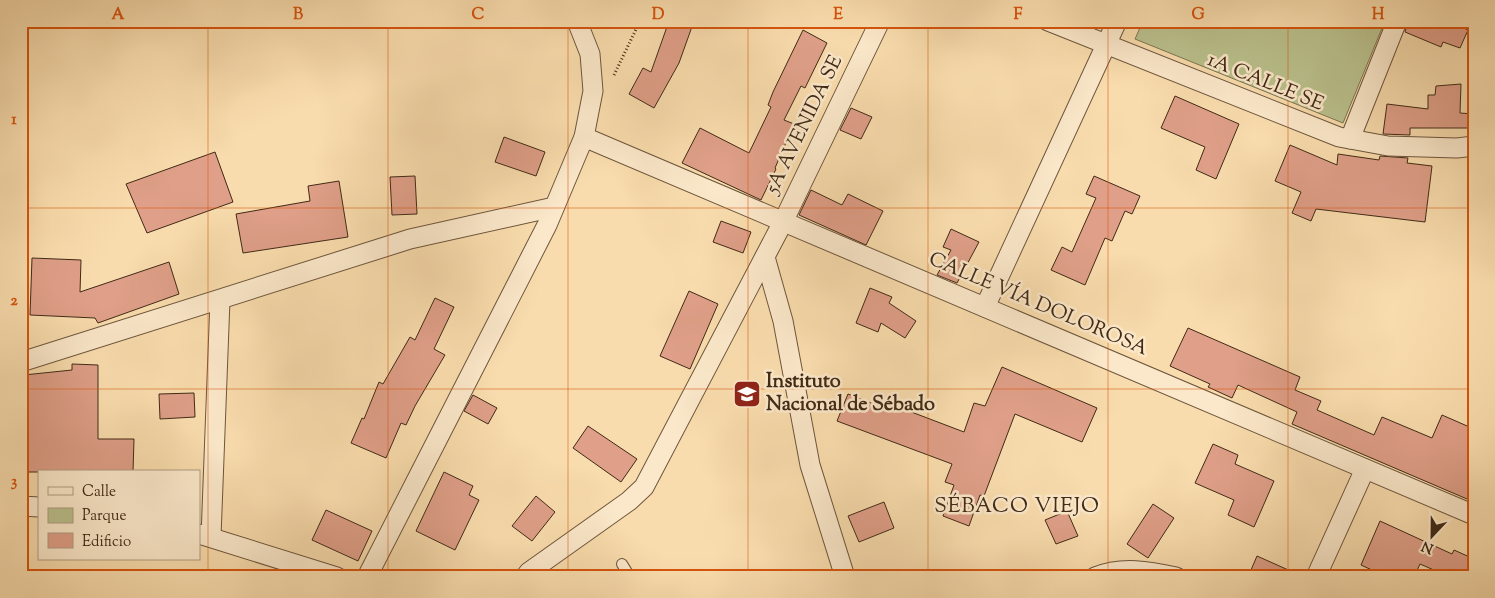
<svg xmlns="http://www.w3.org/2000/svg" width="1495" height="598" font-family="'Sorts Mill Goudy',serif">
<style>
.green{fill:#bac18d;stroke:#7d7652}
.building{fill:#df9f88;stroke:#402a16}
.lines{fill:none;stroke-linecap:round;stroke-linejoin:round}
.service-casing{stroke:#6e563c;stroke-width:12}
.minor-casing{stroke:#6e563c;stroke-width:21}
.path{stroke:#402a16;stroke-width:3;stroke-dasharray:1 2.5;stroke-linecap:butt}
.service{stroke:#fbe8ca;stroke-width:10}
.minor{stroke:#fbe8ca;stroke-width:19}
.grid{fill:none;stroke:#d7540d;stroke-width:1;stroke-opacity:0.55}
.labels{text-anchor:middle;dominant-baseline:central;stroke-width:5;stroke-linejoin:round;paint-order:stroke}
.street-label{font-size:20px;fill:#402a16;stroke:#fbe8ca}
.poi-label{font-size:20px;font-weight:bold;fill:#402a16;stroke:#fbe8ca;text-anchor:start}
.neighbourhood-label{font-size:21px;letter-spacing:1px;fill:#402a16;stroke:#fbe8ca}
.neatline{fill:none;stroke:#d7540d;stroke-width:2}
.grid-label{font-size:16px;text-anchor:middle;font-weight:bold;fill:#d7540d}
</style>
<rect width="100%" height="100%" fill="#f9dcad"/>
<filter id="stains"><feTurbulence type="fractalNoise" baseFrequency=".004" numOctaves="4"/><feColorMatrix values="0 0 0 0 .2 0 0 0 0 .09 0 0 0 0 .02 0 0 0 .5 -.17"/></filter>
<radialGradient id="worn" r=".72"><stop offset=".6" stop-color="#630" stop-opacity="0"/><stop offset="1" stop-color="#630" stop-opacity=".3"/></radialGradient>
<!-- green -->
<polygon class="green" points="1143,21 1385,21 1343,123 1135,39"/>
<!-- building -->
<g class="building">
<polygon points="669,21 694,21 679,63 654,108 629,94 643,68 651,72"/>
<polygon points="1408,21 1449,21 1468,30 1460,48 1443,42 1441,47 1405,32"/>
<polygon points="803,30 827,43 805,88 801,86 784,120 794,124 775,168 776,169 761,200 682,163 700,128 749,153 771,107 768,105 773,92"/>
<polygon points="1461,84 1460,113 1474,114 1474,128 1410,128 1410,135 1383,134 1387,104 1428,109 1428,95 1435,95 1436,86"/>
<polygon points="1175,96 1239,124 1216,179 1196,170 1205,147 1161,128"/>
<polygon points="851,108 872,117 861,139 840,130"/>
<polygon points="504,137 545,152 536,176 495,162"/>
<polygon points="1290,145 1337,165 1338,154 1379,160 1380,156 1408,158 1407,163 1432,166 1425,222 1316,209 1311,221 1292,213 1301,192 1275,181"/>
<polygon points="215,152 233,202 147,233 126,184"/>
<polygon points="415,176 417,214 392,215 390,177"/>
<polygon points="1094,176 1140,196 1132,214 1125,211 1112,241 1105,238 1085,285 1051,270 1062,247 1072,252 1096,198 1086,194"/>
<polygon points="339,181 348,237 243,253 236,214 310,201 308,186"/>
<polygon points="811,190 842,205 848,194 883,211 866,245 799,215"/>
<polygon points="721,221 751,232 743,253 713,242"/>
<polygon points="951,229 979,242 957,283 937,275 951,250 943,247"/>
<polygon points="32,258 81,260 80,292 169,262 179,294 98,323 95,318 30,315"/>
<polygon points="870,288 892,297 889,303 916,321 905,338 881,323 878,332 856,323"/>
<polygon points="689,291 718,304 690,369 660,356"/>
<polygon points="435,298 454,307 434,349 445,355 415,406 406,425 401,423 386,458 351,443 362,418 364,419 379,382 383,384 410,337 415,340"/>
<polygon points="1188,328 1300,377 1295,390 1321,401 1317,410 1374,435 1382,417 1432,438 1442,415 1474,429 1474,502 1292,424 1297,412 1238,385 1232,398 1208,387 1210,384 1170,366"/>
<polygon points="72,364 98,365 98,439 134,439 133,472 21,472 21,399 24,375 72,370"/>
<polygon points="1002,367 1097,408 1082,442 1015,414 984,496 980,495 969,526 943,516 954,485 945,482 952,464 837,421 848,394 891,411 893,405 964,432 974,403 985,406"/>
<polygon points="194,393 195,417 160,419 159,394"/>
<polygon points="473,395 497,408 488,424 464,411"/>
<polygon points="588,426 637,459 621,482 573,448"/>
<polygon points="1213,444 1238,455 1235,464 1274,481 1254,527 1228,515 1234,500 1195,483"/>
<polygon points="444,472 473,486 469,495 479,500 455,550 416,531"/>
<polygon points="536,496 555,512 532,541 512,526"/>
<polygon points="884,502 894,528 859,542 848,516"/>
<polygon points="1153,504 1174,518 1148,558 1127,544"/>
<polygon points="326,510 372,531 358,561 312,540"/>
<polygon points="1067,511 1078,536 1056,544 1045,520"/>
<polygon points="1380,521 1452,554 1454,550 1474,559 1474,577 1450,577 1420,564 1414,577 1387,577 1361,565"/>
<polygon points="1257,556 1304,577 1248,577"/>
</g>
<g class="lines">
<!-- service casing -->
<g class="service-casing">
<polyline id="service" points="622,564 630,577"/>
</g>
<!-- minor casing -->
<g class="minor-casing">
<g id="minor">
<polyline points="1048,21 1339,137 1388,146 1457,148 1474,146"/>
<polyline points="584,137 1474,515"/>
<polyline points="1350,139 1397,21"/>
<polyline points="765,257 783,321 810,465 845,577"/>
<polyline points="985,307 1117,21"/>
<polyline points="21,362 410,239 554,207"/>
<polyline points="21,506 39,507"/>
<polyline points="199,534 337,577"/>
<polyline points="211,537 220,300"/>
<polyline points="367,577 547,225 584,137 593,91 590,54 577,21"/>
<polyline points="525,577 529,572 629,501 644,487 783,222 880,21"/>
<path d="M1095,577C1122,566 1149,571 1176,577"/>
<polyline points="1316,577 1365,469"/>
</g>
</g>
<!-- path -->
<polyline class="path" points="614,75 640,21"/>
<!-- service -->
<use href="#service" class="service"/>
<!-- minor -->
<use href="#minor" class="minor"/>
</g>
<!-- grid -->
<path class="grid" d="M208,21V577M388,21V577M568,21V577M748,21V577M928,21V577M1108,21V577M1288,21V577M21,208H1474M21,389H1474"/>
<!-- icons -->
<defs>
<g id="university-square" transform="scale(1.4375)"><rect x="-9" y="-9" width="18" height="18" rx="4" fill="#8f2418" stroke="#fbe8ca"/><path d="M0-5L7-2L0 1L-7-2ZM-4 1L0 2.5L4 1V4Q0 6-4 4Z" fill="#fff"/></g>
</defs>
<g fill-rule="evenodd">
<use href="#university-square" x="747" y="394"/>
</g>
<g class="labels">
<!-- street labels -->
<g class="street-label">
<text transform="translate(1265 83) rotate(22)">1A CALLE SE</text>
<text transform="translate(805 125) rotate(-64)">5A AVENIDA SE</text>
<text transform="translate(1038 305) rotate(23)">CALLE VÍA DOLOROSA</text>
</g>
<!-- poi labels -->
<g class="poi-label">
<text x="766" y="382">Instituto<tspan x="766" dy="23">Nacional de Sébado</tspan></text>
</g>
<!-- neighbourhood labels -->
<g class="neighbourhood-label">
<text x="1017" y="507">SÉBACO VIEJO</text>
</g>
</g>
<!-- margin -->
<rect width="1495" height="598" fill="none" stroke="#f9dcad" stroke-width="55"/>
<!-- legend -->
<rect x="38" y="470" width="162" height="90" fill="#fbe8ca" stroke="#b09c82"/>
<rect x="48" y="487" width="25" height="8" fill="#fbe8ca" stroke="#b09c82"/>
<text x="82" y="496" font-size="15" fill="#402a16">Calle</text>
<rect x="48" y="508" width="25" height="15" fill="#bac18d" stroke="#b09c82"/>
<text x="82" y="520" font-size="15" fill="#402a16">Parque</text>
<rect x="48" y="533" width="25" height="15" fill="#df9f88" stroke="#b09c82"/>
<text x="82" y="546" font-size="15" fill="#402a16">Edificio</text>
<!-- north arrow -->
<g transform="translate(1432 536) rotate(202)" stroke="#fbe8ca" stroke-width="4" paint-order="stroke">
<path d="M0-4L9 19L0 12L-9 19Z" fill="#402a16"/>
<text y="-8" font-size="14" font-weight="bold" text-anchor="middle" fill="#402a16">N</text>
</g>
<rect x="28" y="28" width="1440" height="542" class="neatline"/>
<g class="grid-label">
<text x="118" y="19">A</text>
<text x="298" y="19">B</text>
<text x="478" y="19">C</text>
<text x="658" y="19">D</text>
<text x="838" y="19">E</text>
<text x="1018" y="19">F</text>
<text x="1198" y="19">G</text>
<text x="1378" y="19">H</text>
<text x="14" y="124">1</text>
<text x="14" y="305">2</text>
<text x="14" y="486">3</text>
</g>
<rect width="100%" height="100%" filter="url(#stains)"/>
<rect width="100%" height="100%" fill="url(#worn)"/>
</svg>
